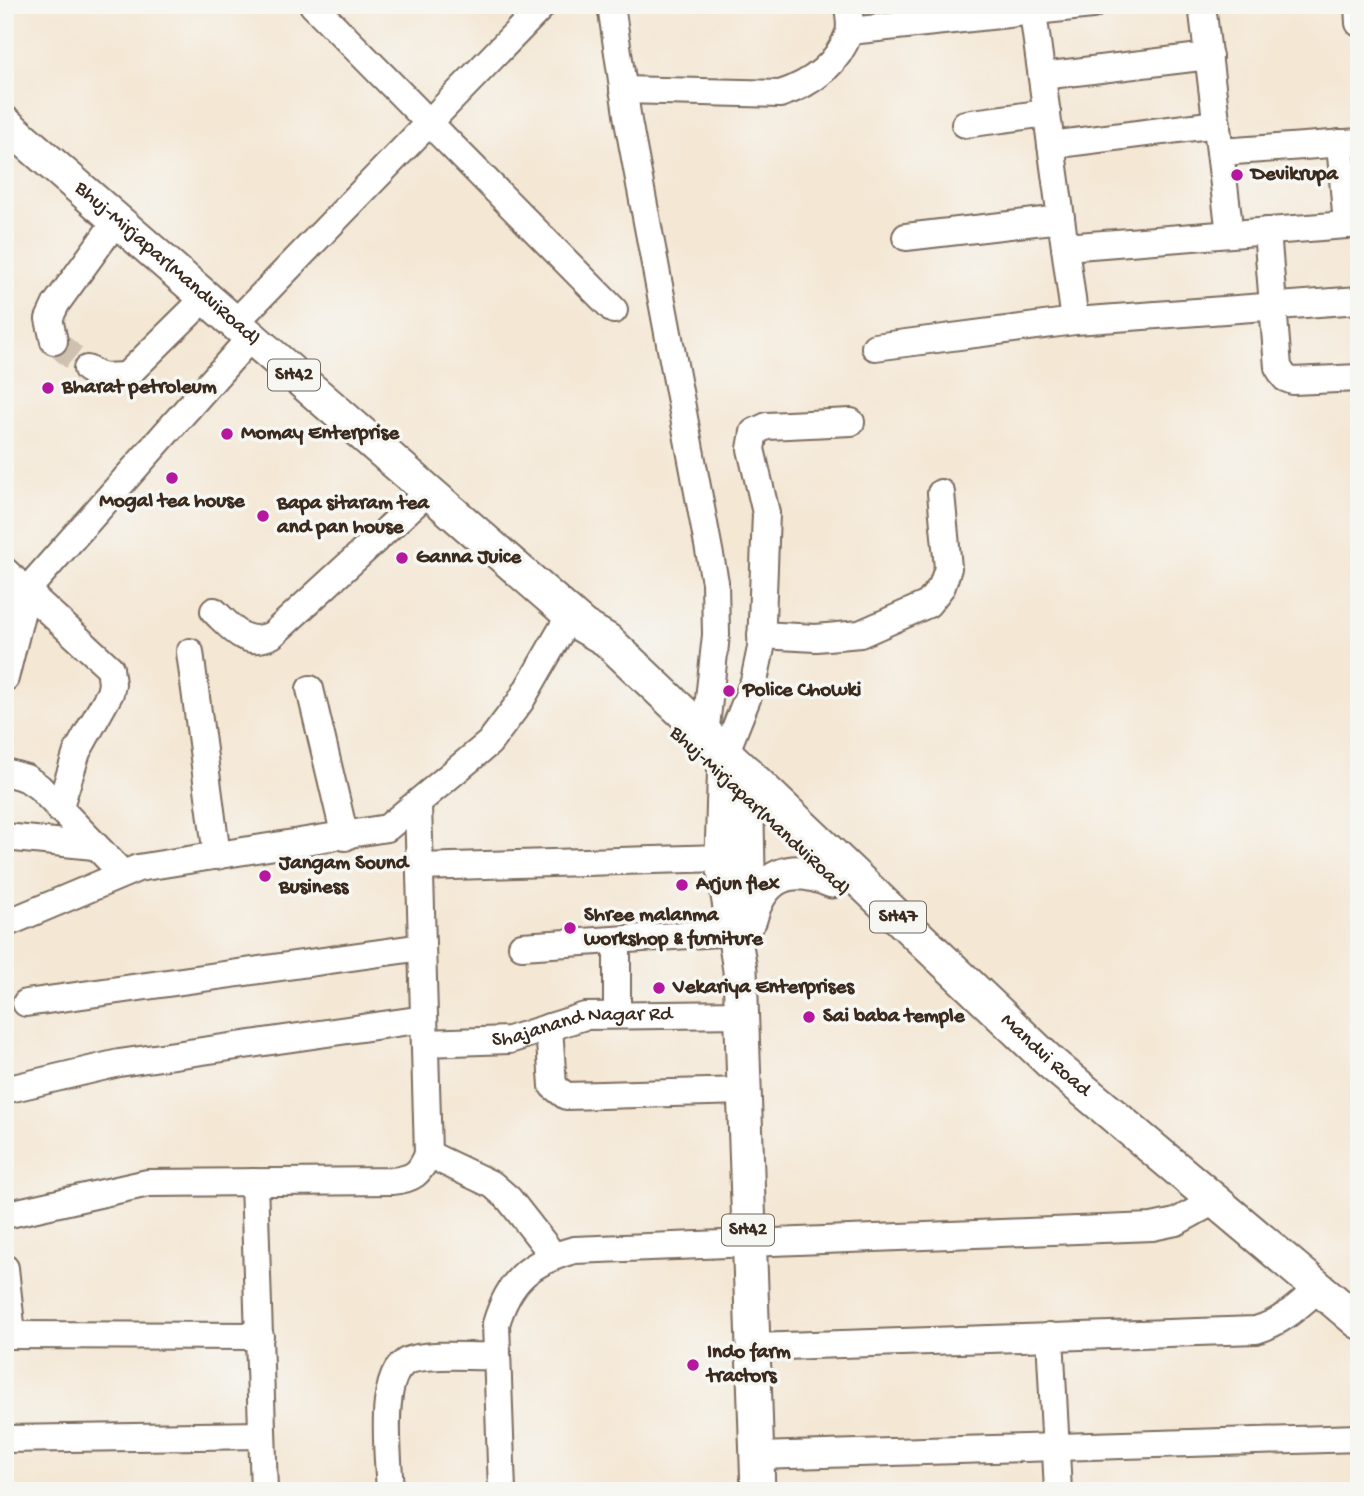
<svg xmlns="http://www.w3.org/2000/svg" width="1364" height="1496" font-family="'Gochi Hand',sans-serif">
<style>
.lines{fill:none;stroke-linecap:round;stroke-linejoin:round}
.minor-tunnel{stroke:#cfc1b0;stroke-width:26;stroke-dasharray:26 13;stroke-linecap:butt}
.minor-casing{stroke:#7c6c5e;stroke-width:30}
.major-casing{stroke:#7c6c5e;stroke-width:37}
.minor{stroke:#fff;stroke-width:26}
.major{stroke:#fff;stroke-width:33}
.poi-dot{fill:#b5179e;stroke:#f6f6f2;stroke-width:2.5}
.labels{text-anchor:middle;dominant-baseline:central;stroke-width:7;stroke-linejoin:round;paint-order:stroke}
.shield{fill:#f6f6f2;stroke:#73675e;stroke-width:2}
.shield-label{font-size:19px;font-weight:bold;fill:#3b2a1e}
.poi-label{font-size:21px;font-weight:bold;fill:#3b2a1e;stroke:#f6f6f2;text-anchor:start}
.street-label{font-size:21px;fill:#3b2a1e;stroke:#f6f6f2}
</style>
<rect width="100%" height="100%" fill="#f6f6f2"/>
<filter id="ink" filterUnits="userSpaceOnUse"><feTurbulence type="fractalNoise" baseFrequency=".0143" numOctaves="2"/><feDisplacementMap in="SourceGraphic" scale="14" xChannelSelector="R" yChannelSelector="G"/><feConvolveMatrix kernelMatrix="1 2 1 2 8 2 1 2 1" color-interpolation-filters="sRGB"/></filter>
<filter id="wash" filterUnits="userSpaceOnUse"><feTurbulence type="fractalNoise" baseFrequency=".00686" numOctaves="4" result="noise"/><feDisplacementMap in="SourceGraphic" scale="28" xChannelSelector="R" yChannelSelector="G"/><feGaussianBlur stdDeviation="1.57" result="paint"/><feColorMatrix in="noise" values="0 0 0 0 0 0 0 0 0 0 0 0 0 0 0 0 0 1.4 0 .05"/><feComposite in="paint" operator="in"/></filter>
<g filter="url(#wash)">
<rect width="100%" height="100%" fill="#f4e7d4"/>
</g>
<g filter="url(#ink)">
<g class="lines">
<!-- minor-tunnel -->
<polyline class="minor-tunnel" points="54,341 87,369"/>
<!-- minor casing -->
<g class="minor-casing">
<g id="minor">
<polyline points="313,5 614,310"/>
<polyline points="611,5 628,121 715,582 716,635 705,736"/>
<polyline points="1032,5 1075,321"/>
<polyline points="1202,5 1230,234"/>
<polyline points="1358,5 1359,23"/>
<polyline points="850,31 1092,5"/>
<polyline points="1042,76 1209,56"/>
<path d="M623,90L780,94C811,84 837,65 849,33C851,26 849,13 848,5"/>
<polyline points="965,124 1047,113"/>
<polyline points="1340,143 1347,225"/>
<polyline points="1051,145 1217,124"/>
<polyline points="1221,152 1359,142"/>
<polyline points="1267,231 1278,367 1285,378 1293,381 1359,378"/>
<polyline points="906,237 1061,219"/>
<polyline points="1065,247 1359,224"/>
<polyline points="234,324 543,5"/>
<polyline points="54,341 49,319 56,304 116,221"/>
<polyline points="875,347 1075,321 1359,300"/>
<polyline points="87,369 102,377 126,376 205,298"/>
<polyline points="5,571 110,668 112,684 110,693 77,752 59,809"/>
<path d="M214,611C232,628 245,648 272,635L428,492"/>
<polyline points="761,635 816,638 860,634 928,604 942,586 948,568 941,493"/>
<polyline points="190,652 217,856"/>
<polyline points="5,678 27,590 250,338"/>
<polyline points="310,689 345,837"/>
<polyline points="725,754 754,681 761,648 766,513 751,449 754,432 767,426 851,422"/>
<polyline points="5,772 26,778 39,787 122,873"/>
<polyline points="5,837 94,846"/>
<polyline points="420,867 722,858"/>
<polyline points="5,924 138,868 387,828 489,743 520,702 570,615"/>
<polyline points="522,946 734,932"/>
<polyline points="26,1003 422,947"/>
<polyline points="617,1015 617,940"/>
<polyline points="549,1027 553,1086 566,1096 744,1091"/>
<path id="s1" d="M425,1043L509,1040L585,1016L742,1014"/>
<polyline points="5,1090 119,1063 424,1019"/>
<polyline points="428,1154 493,1185 509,1199 553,1255"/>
<polyline points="254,1182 264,1491"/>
<path d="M5,1215L148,1183L392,1181C413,1179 420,1174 428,1154L418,805"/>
<polyline points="5,1268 12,1334"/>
<polyline points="5,1335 260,1336"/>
<polyline points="1050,1336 1058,1491"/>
<path d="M754,1347L1256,1330C1283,1322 1299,1305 1320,1287"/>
<polyline points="5,1439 262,1435"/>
<polyline points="757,1456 1359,1438"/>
<path d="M390,1491C389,1461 375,1367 413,1359C438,1353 469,1357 495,1356"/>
<path d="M502,1491L496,1324C509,1280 530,1262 574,1250L1152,1227L1176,1222L1216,1200"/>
</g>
</g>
<!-- major casing -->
<g class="major-casing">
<g id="major">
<path id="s2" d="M5,123L583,626L607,640L1050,1062L1359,1322"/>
<polyline points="725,754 722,858 740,970 758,1491"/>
<polyline points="746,772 749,919"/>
<path d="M750,919C762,874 791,863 832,881"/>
</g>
</g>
<!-- minor -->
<use href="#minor" class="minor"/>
<!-- major -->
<use href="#major" class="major"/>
</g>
</g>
<!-- markers -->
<g class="poi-dot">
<circle cx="1237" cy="175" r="7"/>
<circle cx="48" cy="388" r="7"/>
<circle cx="227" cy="434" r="7"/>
<circle cx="172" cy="478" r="7"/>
<circle cx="263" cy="516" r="7"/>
<circle cx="402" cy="558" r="7"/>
<circle cx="729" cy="691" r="7"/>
<circle cx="265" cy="876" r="7"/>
<circle cx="682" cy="885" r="7"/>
<circle cx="570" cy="928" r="7"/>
<circle cx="659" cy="988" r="7"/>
<circle cx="809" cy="1017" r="7"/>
<circle cx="693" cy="1365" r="7"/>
</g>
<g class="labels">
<!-- shield labels -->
<g class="shield">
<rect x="268" y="359.5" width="52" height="31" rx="5"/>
<rect x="870" y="901.5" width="56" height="31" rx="5"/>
<rect x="722" y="1214.5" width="52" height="31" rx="5"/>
</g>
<g class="shield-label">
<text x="294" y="375">SH42</text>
<text x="898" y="917">SH47</text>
<text x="748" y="1230">SH42</text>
</g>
<!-- poi labels -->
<g class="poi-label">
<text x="1251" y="175">Devikrupa</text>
<text x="62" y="388">Bharat petroleum</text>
<text x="241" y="434">Momay Enterprise</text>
<text x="172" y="502" text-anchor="middle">Mogal tea house</text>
<text x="277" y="504">Bapa sitaram tea<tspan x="277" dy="24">and pan house</tspan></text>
<text x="416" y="558">Ganna Juice</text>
<text x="743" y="691">Police Chowki</text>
<text x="279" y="864">Jangam Sound<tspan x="279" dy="24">Business</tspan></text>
<text x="696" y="885">Arjun flex</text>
<text x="584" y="916">Shree malanma<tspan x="584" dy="24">workshop &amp; furniture</tspan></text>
<text x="673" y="988">Vekariya Enterprises</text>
<text x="823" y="1017">Sai baba temple</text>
<text x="707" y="1353">Indo farm<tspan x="707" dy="24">tractors</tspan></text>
</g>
<!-- street labels -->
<g class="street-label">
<text stroke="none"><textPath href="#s2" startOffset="215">Bhuj-Mirjapar(MandviRoad)</textPath></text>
<text transform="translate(759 812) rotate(43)">Bhuj-Mirjapar(MandviRoad)</text>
<text stroke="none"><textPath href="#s1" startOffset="159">Shajanand Nagar Rd</textPath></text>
<text stroke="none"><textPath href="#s2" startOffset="1398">Mandvi Road</textPath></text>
</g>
</g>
<!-- margin -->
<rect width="1364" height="1496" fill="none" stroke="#f6f6f2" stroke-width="28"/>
</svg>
